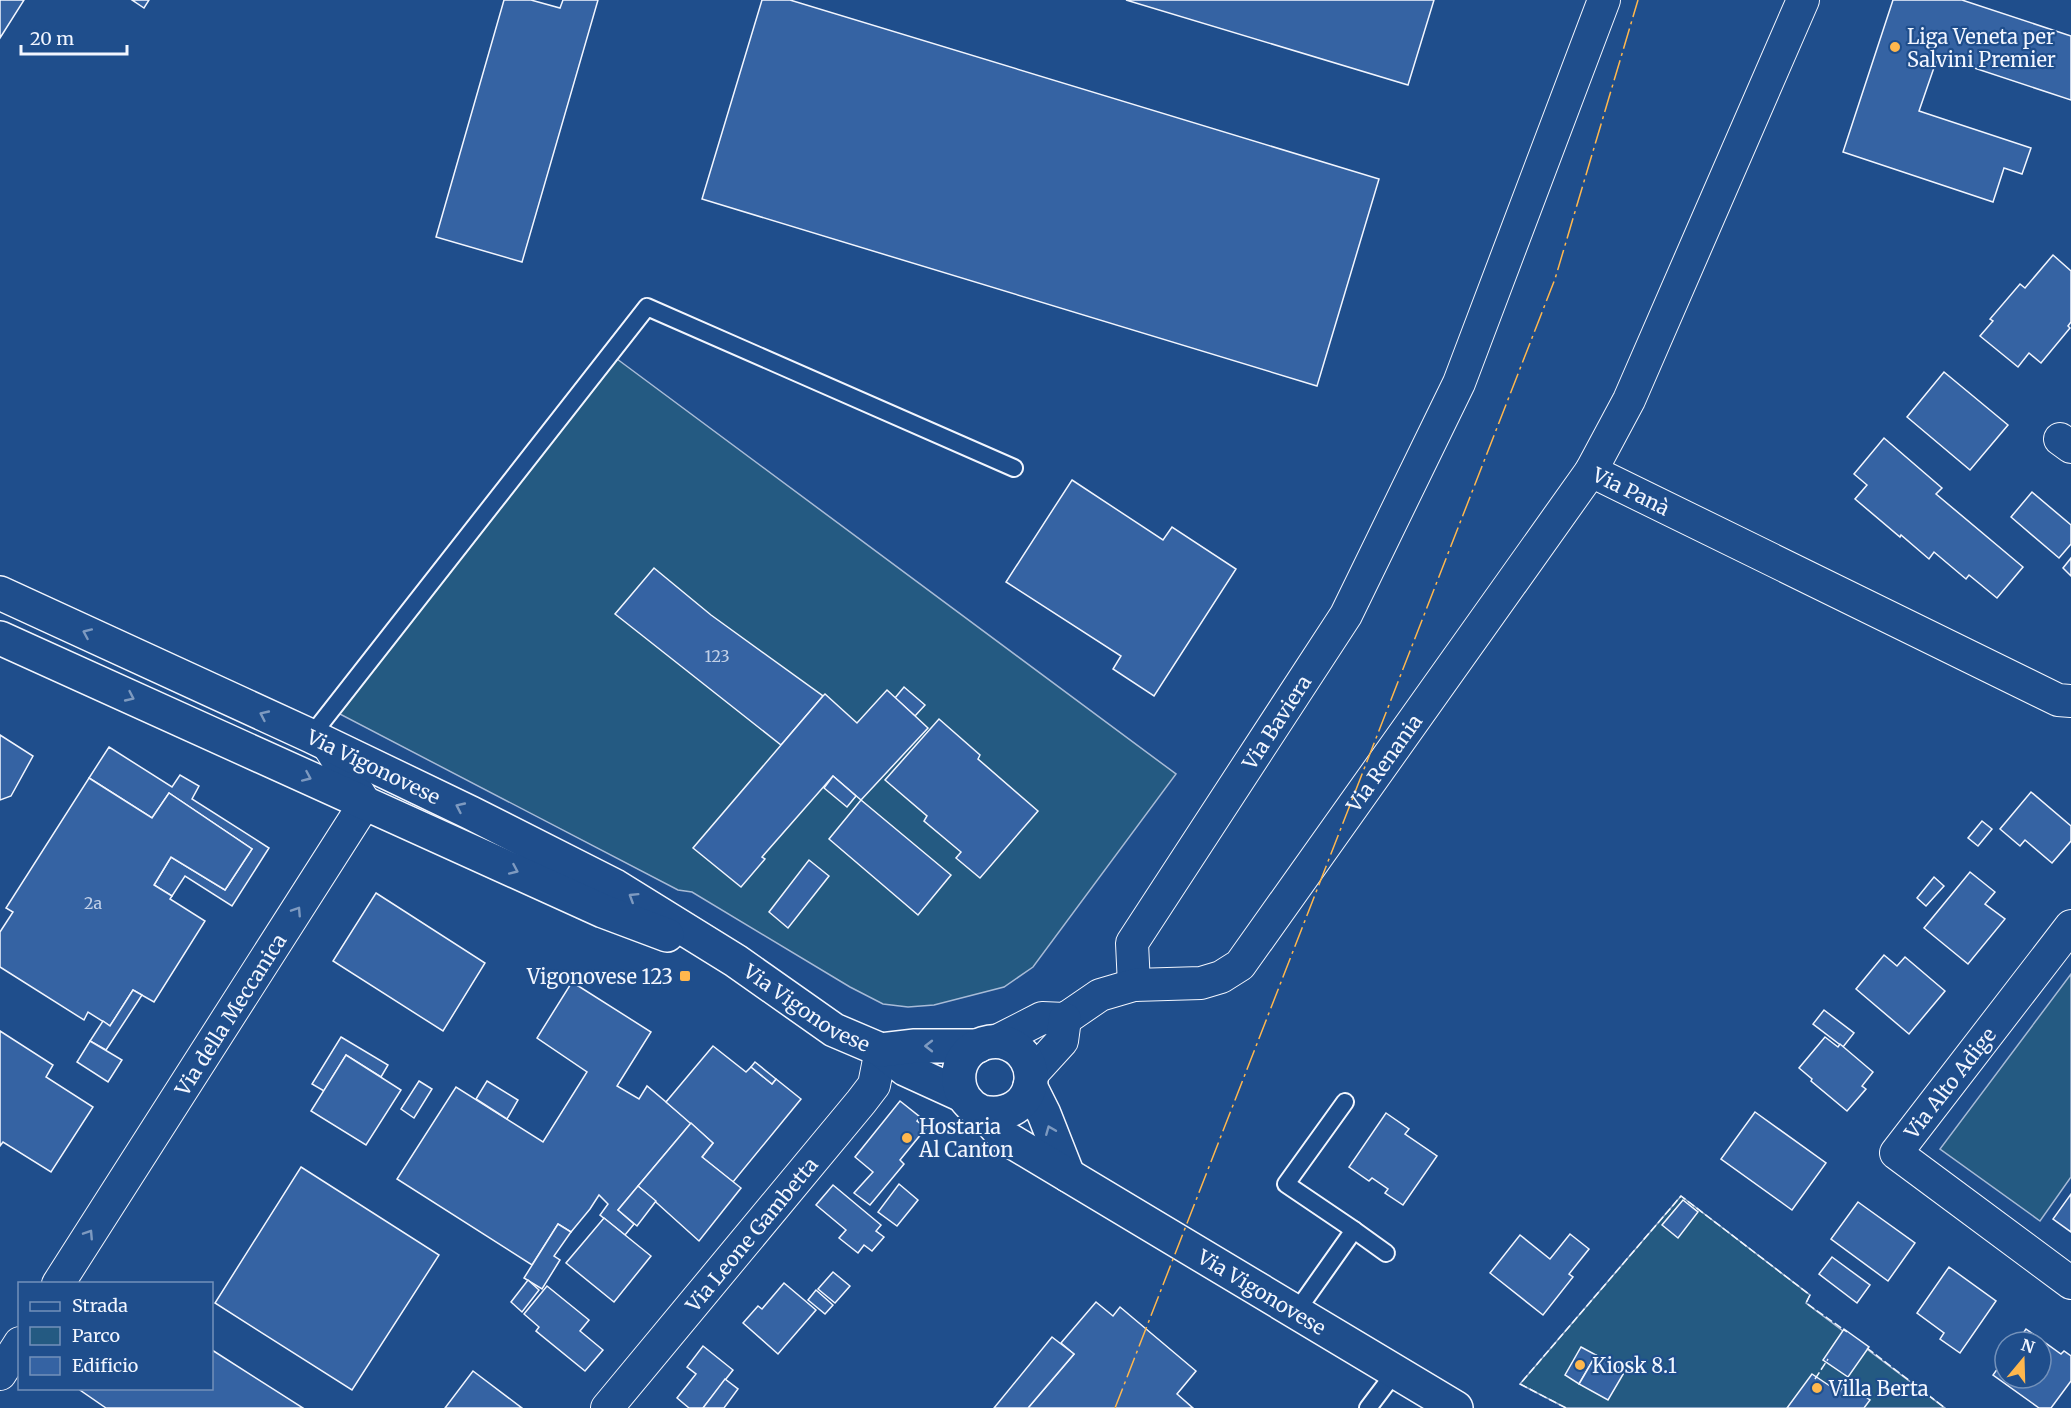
<svg xmlns="http://www.w3.org/2000/svg" width="2071" height="1408" font-family="Merriweather,serif">
<style>
.green{fill:#245a82;stroke:#a8bbd7;stroke-width:1.5}
.building{fill:#3563a3;stroke:#f2f6ff;stroke-width:1.5}
.lines{fill:none;stroke-linecap:round;stroke-linejoin:round}
.lane-casing{stroke:#f2f6ff;stroke-width:20}
.street-casing{stroke:#f2f6ff;stroke-width:34}
.secondary-casing{stroke:#f2f6ff;stroke-width:36}
.lane{stroke:#1f4e8c;stroke-width:16}
.street{stroke:#1f4e8c;stroke-width:32}
.secondary{stroke:#1f4e8c;stroke-width:33}
.fence{stroke:#f2f6ff;stroke-width:1.5;stroke-dasharray:8 3;stroke-linecap:butt}
.power{stroke:#ffb74d;stroke-width:1.5;stroke-dasharray:21 4.5 3 4.5;stroke-linecap:butt}
.oneway{stroke:#7e9ac0}
.poi-dot{fill:#ffb74d;stroke:#1f4e8c;stroke-width:2}
.labels{text-anchor:middle;dominant-baseline:central;stroke-width:4.5;stroke-linejoin:round;paint-order:stroke}
.number-label{font-size:16px;fill:#c3d1e8}
.poi-label{font-size:20px;fill:#f2f6ff;stroke:#1f4e8c;text-anchor:start}
.street-label{font-size:20px;fill:#f2f6ff;stroke:#1f4e8c}
</style>
<rect width="100%" height="100%" fill="#1f4e8c"/>
<!-- green -->
<g class="green">
<polygon points="613,356 1176,774 1033,967 1004,987 934,1005 908,1007 883,1004 850,987 692,892 678,890 336,712"/>
<polygon points="2071,974 2071,1177 2040,1221 1940,1149"/>
<polygon points="1681,1196 1810,1295 1806,1303 1945,1408 1566,1408 1520,1384"/>
</g>
<!-- building -->
<g class="building">
<polygon points="0,0 24,0 0,38"/>
<polygon points="132,0 149,0 144,8"/>
<polygon points="504,0 531,0 560,8 563,0 598,0 522,262 436,237"/>
<polygon points="762,0 790,0 1379,179 1317,386 702,199"/>
<polygon points="1126,0 1434,0 1408,85"/>
<polygon points="1893,0 1962,0 2071,36 2071,100 1938,56 1919,111 2031,148 2022,174 2004,168 1993,202 1843,152"/>
<polygon points="2053,255 2071,271 2071,322 2068,326 2070,328 2041,363 2029,353 2018,367 1980,336 1993,321 1990,319 2020,284 2025,288"/>
<polygon points="1944,372 2008,425 1970,470 1907,417"/>
<polygon points="1884,438 1942,488 1936,494 2023,567 1997,598 1969,575 1966,579 1934,552 1929,559 1901,535 1900,537 1855,499 1867,485 1854,474"/>
<polygon points="1072,480 1163,540 1172,527 1236,569 1154,696 1113,669 1121,656 1006,582"/>
<polygon points="2032,492 2071,525 2071,544 2059,558 2011,517"/>
<polygon points="2071,558 2071,576 2063,568"/>
<polygon points="654,568 711,615 823,696 781,745 615,614"/>
<polygon points="904,687 925,705 915,716 895,698"/>
<polygon points="887,690 928,728 861,800 833,776 762,857 765,859 741,887 693,848 823,696 825,694 857,723"/>
<polygon points="939,719 980,755 978,759 1038,811 980,878 956,858 961,852 924,821 927,816 885,780"/>
<polygon points="0,735 33,756 11,796 0,800"/>
<polygon points="109,747 172,787 180,775 199,786 192,799 269,848 232,906 185,876 172,896 154,885 171,857 225,890 252,849 169,793 152,818 89,778"/>
<polygon points="833,776 856,796 847,807 824,788"/>
<polygon points="89,778 152,818 169,793 252,849 225,890 171,857 154,885 172,896 170,899 205,921 154,1002 133,990 110,1026 88,1012 84,1020 0,967 0,932 13,912 6,908"/>
<polygon points="2031,792 2071,826 2071,841 2052,863 2025,840 2020,846 2000,829"/>
<polygon points="861,800 951,875 918,915 829,839"/>
<polygon points="1982,821 1992,829 1978,846 1968,838"/>
<polygon points="809,860 829,876 788,928 769,912"/>
<polygon points="1970,872 1995,892 1985,904 2005,919 1968,964 1924,928"/>
<polygon points="1934,877 1944,886 1926,906 1917,898"/>
<polygon points="376,893 485,963 443,1031 333,961"/>
<polygon points="1884,955 1897,966 1905,957 1945,991 1909,1034 1856,989"/>
<polygon points="572,982 651,1032 617,1086 639,1099 647,1086 691,1123 618,1210 634,1224 625,1235 600,1215 608,1204 599,1195 590,1209 571,1232 558,1224 532,1265 397,1179 456,1087 543,1142 587,1072 537,1038"/>
<polygon points="133,990 142,995 106,1050 90,1041 103,1021 110,1026"/>
<polygon points="1824,1010 1854,1033 1843,1047 1813,1024"/>
<polygon points="0,1031 53,1065 46,1077 93,1107 51,1172 3,1142 0,1146"/>
<polygon points="341,1037 388,1065 381,1077 346,1055 324,1091 312,1084"/>
<polygon points="1825,1037 1838,1047 1840,1044 1873,1072 1862,1086 1866,1089 1847,1111 1811,1081 1812,1079 1799,1068"/>
<polygon points="90,1041 122,1060 108,1082 77,1062"/>
<polygon points="713,1046 746,1072 751,1067 772,1084 776,1079 801,1099 733,1182 702,1157 713,1143 666,1102"/>
<polygon points="346,1055 401,1090 366,1145 311,1111"/>
<polygon points="755,1062 776,1079 772,1084 751,1067"/>
<polygon points="419,1081 432,1089 414,1118 401,1109"/>
<polygon points="487,1081 518,1100 507,1119 476,1099"/>
<polygon points="900,1101 920,1117 917,1121 926,1128 900,1160 904,1164 870,1205 854,1193 873,1172 855,1157"/>
<polygon points="1755,1112 1826,1163 1792,1210 1721,1159"/>
<polygon points="1386,1113 1409,1129 1405,1134 1437,1156 1403,1205 1385,1193 1388,1189 1372,1178 1369,1181 1349,1167"/>
<polygon points="691,1123 713,1143 702,1157 741,1188 699,1241 638,1186"/>
<polygon points="301,1167 439,1255 352,1390 215,1303"/>
<polygon points="899,1184 918,1200 897,1226 878,1212"/>
<polygon points="833,1185 881,1225 876,1231 884,1237 872,1251 864,1245 858,1253 839,1238 846,1230 816,1205"/>
<polygon points="638,1186 656,1201 637,1226 618,1210"/>
<polygon points="2071,1194 2071,1232 2053,1219"/>
<polygon points="1683,1200 1698,1212 1678,1238 1662,1225"/>
<polygon points="1858,1202 1915,1243 1888,1281 1831,1239"/>
<polygon points="604,1218 651,1256 614,1302 566,1263"/>
<polygon points="558,1224 571,1232 554,1256 560,1260 542,1289 524,1278"/>
<polygon points="1570,1234 1589,1249 1569,1274 1573,1277 1543,1315 1490,1273 1520,1235 1550,1259"/>
<polygon points="1832,1257 1870,1285 1857,1303 1819,1274"/>
<polygon points="1949,1267 1996,1301 1960,1353 1940,1339 1944,1333 1917,1313"/>
<polygon points="833,1272 850,1286 835,1303 818,1289"/>
<polygon points="528,1280 539,1290 522,1312 511,1302"/>
<polygon points="784,1283 816,1310 778,1354 743,1323 758,1306 762,1309"/>
<polygon points="547,1286 589,1320 580,1331 603,1350 585,1371 536,1331 539,1327 524,1314"/>
<polygon points="816,1290 833,1305 825,1314 808,1300"/>
<polygon points="1096,1302 1113,1316 1120,1307 1196,1371 1177,1394 1193,1408 1028,1408 1074,1354 1061,1343"/>
<polygon points="1844,1329 1869,1347 1848,1377 1823,1360"/>
<polygon points="2026,1329 2061,1354 2064,1351 2071,1356 2071,1381 2051,1408 2039,1408 1993,1375 2005,1358 2005,1378 2041,1378 2041,1342 2017,1342"/>
<polygon points="1052,1337 1074,1354 1028,1408 994,1408"/>
<polygon points="703,1346 733,1370 703,1408 689,1408 677,1398 696,1374 687,1367"/>
<polygon points="1581,1347 1596,1355 1579,1384 1565,1375"/>
<polygon points="212,1350 303,1408 106,1408 77,1388 212,1388"/>
<polygon points="1596,1355 1625,1371 1608,1400 1579,1384"/>
<polygon points="473,1371 522,1408 445,1408"/>
<polygon points="1812,1374 1839,1392 1846,1383 1870,1400 1864,1408 1787,1408"/>
<polygon points="725,1379 738,1389 724,1408 703,1408"/>
</g>
<g class="lines">
<!-- lane casing -->
<g class="lane-casing">
<g id="lane">
<polyline points="311,736 647,307 1014,468"/>
<polyline points="1354,1230 1386,1253"/>
<polyline points="1296,1312 1354,1230 1286,1184 1345,1102"/>
<polyline points="1368,1408 1396,1371"/>
</g>
</g>
<!-- street casing -->
<g class="street-casing">
<g id="street">
<polyline points="2060,439 2071,447"/>
<path id="s1" d="M1591,471L2058,700L2071,701"/>
<polyline points="2071,926 1896,1153 2071,1283"/>
<path id="s2" d="M1134,985L1132,943L1346,615L1459,383L1604,0"/>
<path id="s3" d="M997,1041L1042,1018L1065,1019L1100,995L1134,985L1201,983L1221,977L1240,965L1591,471L1629,400L1803,0"/>
<polyline points="1031,1075 1062,1041 1065,1019"/>
<path id="s4" d="M58,1284L365,803L328,745"/>
<polyline points="0,1374 20,1343"/>
<path id="s5" d="M607,1408L861,1102L874,1085L881,1050"/>
</g>
</g>
<!-- secondary casing -->
<g class="secondary-casing">
<g id="secondary">
<path id="s6" d="M0,593L311,736L471,813L615,886L736,961L834,1030L881,1050L905,1069L962,1095"/>
<polyline points="0,638 603,911 667,935"/>
<polyline points="881,1050 915,1046 978,1046"/>
<polyline points="1030,1086 1044,1114 1068,1175"/>
<path id="s7" d="M982,1112C1038,1123 1048,1053 1002,1042C990,1040 976,1044 968,1053C955,1067 956,1090 969,1103C973,1108 979,1110 984,1114C991,1122 998,1130 1006,1138L1456,1408"/>
</g>
</g>
<!-- lane -->
<use href="#lane" class="lane"/>
<!-- street -->
<use href="#street" class="street"/>
<!-- secondary -->
<use href="#secondary" class="secondary"/>
<!-- fence -->
<g class="fence">
<polyline points="1867,1348 1945,1408"/>
<polyline points="1815,1379 1828,1359"/>
<polyline points="1566,1408 1520,1384 1681,1196 1810,1295 1806,1303 1847,1332"/>
</g>
<!-- power -->
<polyline class="power" points="1115,1408 1555,279 1638,0"/>
</g>
<!-- one-way arrows -->
<defs><path id="oneway-chevron" d="M-2-3.5L2.5 0L-2 3.5" fill="none" stroke-width="1.6" stroke-linecap="round" stroke-linejoin="round" transform="scale(1.5)"/></defs>
<g class="oneway">
<use href="#oneway-chevron" transform="translate(87 633) rotate(-156)"/>
<use href="#oneway-chevron" transform="translate(130 697) rotate(25)"/>
<use href="#oneway-chevron" transform="translate(264 715) rotate(-155)"/>
<use href="#oneway-chevron" transform="translate(307 777) rotate(24)"/>
<use href="#oneway-chevron" transform="translate(460 807) rotate(-155)"/>
<use href="#oneway-chevron" transform="translate(514 870) rotate(24)"/>
<use href="#oneway-chevron" transform="translate(633 897) rotate(-148)"/>
<use href="#oneway-chevron" transform="translate(297 911) rotate(-57)"/>
<use href="#oneway-chevron" transform="translate(929 1046) rotate(180)"/>
<use href="#oneway-chevron" transform="translate(1050 1130) rotate(-112)"/>
<use href="#oneway-chevron" transform="translate(89 1234) rotate(-57)"/>
</g>
<!-- markers -->
<g class="poi-dot">
<circle cx="1895" cy="47" r="6"/>
<rect x="679" y="970" width="12" height="12" rx="3"/>
<circle cx="907" cy="1138" r="6"/>
<circle cx="1580" cy="1365" r="6"/>
<circle cx="1817" cy="1388" r="6"/>
</g>
<g class="labels">
<!-- number labels -->
<g class="number-label">
<text x="717" y="656">123</text>
<text x="93" y="903">2a</text>
</g>
<!-- poi labels -->
<g class="poi-label">
<text x="1907" y="36">Liga Veneta per<tspan x="1907" dy="23">Salvini Premier</tspan></text>
<text x="673" y="976" text-anchor="end">Vigonovese 123</text>
<text x="919" y="1126">Hostaria<tspan x="919" dy="23">Al Canton</tspan></text>
<text x="1592" y="1365">Kiosk 8.1</text>
<text x="1829" y="1388">Villa Berta</text>
</g>
<!-- street labels -->
<g class="street-label">
<text stroke="none"><textPath href="#s1" startOffset="45">Via Panà</textPath></text>
<text stroke="none"><textPath href="#s2" startOffset="306">Via Baviera</textPath></text>
<text stroke="none"><textPath href="#s3" startOffset="510">Via Renania</textPath></text>
<text stroke="none"><textPath href="#s6" startOffset="412">Via Vigonovese</textPath></text>
<text stroke="none"><textPath href="#s6" startOffset="909">Via Vigonovese</textPath></text>
<text stroke="none"><textPath href="#s4" startOffset="320">Via della Meccanica</textPath></text>
<text transform="translate(1950 1083) rotate(-52)">Via Alto Adige</text>
<text stroke="none"><textPath href="#s5" startOffset="226">Via Leone Gambetta</textPath></text>
<text stroke="none"><textPath href="#s7" startOffset="561">Via Vigonovese</textPath></text>
</g>
</g>
<!-- legend -->
<rect x="18" y="1282" width="195" height="108" fill="#1f4e8c" stroke="#7391ba" stroke-width="1.5"/>
<rect x="30" y="1302" width="30" height="9" fill="#1f4e8c" stroke="#7391ba" stroke-width="1.5"/>
<text x="72" y="1312" font-size="18" fill="#f2f6ff">Strada</text>
<rect x="30" y="1327" width="30" height="18" fill="#245a82" stroke="#7391ba" stroke-width="1.5"/>
<text x="72" y="1342" font-size="18" fill="#f2f6ff">Parco</text>
<rect x="30" y="1357" width="30" height="18" fill="#3563a3" stroke="#7391ba" stroke-width="1.5"/>
<text x="72" y="1372" font-size="18" fill="#f2f6ff">Edificio</text>
<!-- north arrow -->
<g transform="translate(2023 1360) rotate(19)"><circle r="28" fill="#1f4e8c" stroke="#7391ba" stroke-width="1.5"/>
<path d="M0-4.5L10 22L0 15L-10 22Z" fill="#ffb74d"/>
<text y="-9" font-size="16" font-weight="bold" text-anchor="middle" fill="#f2f6ff">N</text>
</g>
<!-- scale -->
<path d="M21 45v9h106v-9" fill="none" stroke="#f2f6ff" stroke-width="3"/>
<text x="30" y="45" font-size="18" fill="#f2f6ff" stroke="#1f4e8c" stroke-width="4.5" paint-order="stroke">20 m</text>
</svg>
